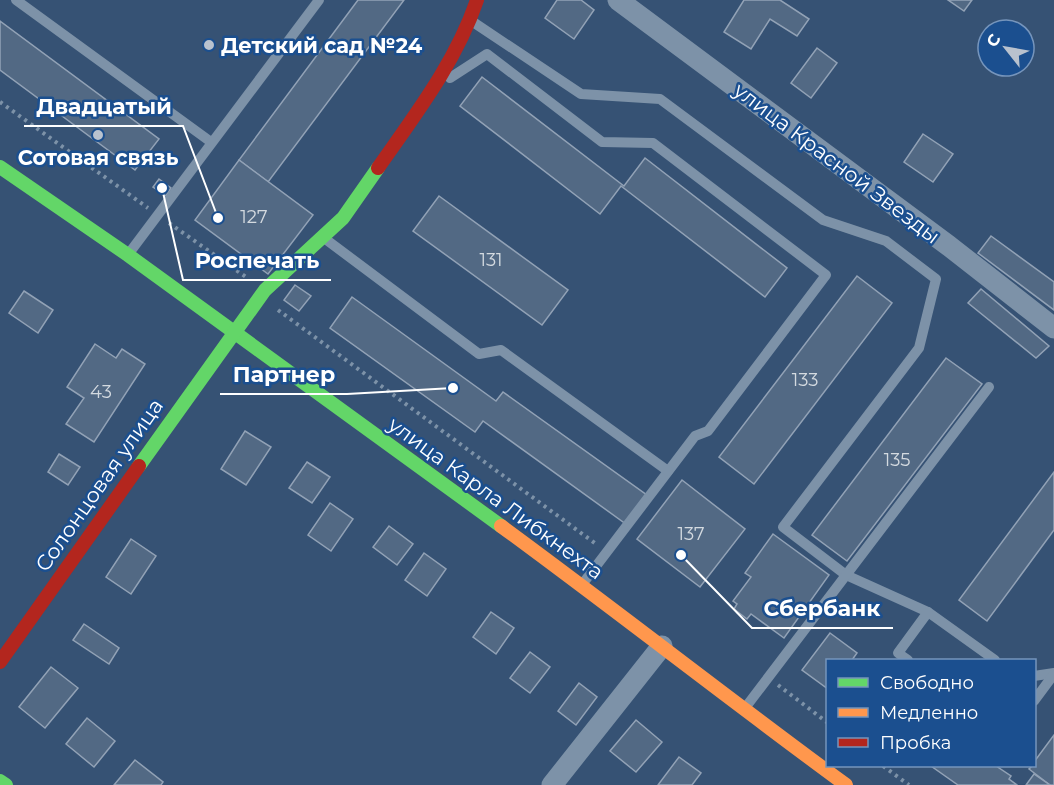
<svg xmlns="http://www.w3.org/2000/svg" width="1054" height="785" font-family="Montserrat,sans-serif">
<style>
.building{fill:#526984;stroke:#92a2b6;stroke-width:1.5}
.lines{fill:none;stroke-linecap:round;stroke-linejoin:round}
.path{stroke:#7d92a8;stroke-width:4;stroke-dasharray:3 4.5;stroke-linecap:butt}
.lane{stroke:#7d92a8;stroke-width:10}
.street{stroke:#7d92a8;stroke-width:21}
.fast{stroke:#63d668;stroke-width:14}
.slow{stroke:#ff974d;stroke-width:14}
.jam{stroke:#b3261e;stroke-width:14}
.poi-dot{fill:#b9c2ce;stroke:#1b4f8f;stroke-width:2}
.labels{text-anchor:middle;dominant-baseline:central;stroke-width:5;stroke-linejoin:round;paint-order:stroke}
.number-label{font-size:18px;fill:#d4dae0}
.poi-label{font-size:21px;font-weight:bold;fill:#fff;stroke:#1b4f8f;text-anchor:start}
.street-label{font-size:21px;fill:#fff;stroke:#1b4f8f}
.leader{fill:none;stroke:#fff;stroke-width:2}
.callout-dot{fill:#fff;stroke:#1b4f8f;stroke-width:2}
.callout-label{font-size:22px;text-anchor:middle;font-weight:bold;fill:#fff;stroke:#1b4f8f;stroke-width:5;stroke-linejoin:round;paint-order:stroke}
</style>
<rect width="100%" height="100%" fill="#365274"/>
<!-- building -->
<g class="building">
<polygon points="358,0 404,0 268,182 239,160"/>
<polygon points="557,0 581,0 594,10 574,39 545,18"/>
<polygon points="744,0 780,0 809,19 797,36 770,19 751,49 724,32"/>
<polygon points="948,0 972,0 964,11"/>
<polygon points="0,21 159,139 135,170 0,70"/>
<polygon points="817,48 837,63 811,98 791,83"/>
<polygon points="482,77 624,186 645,158 787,268 765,297 621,186 600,214 460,106"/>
<polygon points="923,134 953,154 933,182 904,162"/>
<polygon points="239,160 313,215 268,274 195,220"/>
<polygon points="159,179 171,188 166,196 153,187"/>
<polygon points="439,196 568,290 542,325 413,231"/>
<polygon points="991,236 1054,282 1054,310 978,253"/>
<polygon points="857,276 892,303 754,484 719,457"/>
<polygon points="295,285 311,296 299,311 284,300"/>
<polygon points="981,289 1049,346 1036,358 968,303"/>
<polygon points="24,291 53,310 38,333 9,313"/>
<polygon points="352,297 496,401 503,392 651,498 630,527 483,421 475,432 330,328"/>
<polygon points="95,344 116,358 122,349 145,364 94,442 66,424 84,398 67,387"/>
<polygon points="946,358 982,384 847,561 812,535"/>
<polygon points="245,431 271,447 246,485 221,469"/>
<polygon points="59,454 80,467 68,485 48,472"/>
<polygon points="307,462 330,477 312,503 289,488"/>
<polygon points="1054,472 1054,530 987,621 959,600"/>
<polygon points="682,480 745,529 700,587 637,539"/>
<polygon points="330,503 353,519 331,551 308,535"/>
<polygon points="389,526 413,544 397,565 373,547"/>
<polygon points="773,534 829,575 784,638 751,614 747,619 734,609 737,604 733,601 751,577 745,573"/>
<polygon points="131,539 156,556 131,594 106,577"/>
<polygon points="424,553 446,569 427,596 405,580"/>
<polygon points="491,612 514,628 496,654 473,637"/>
<polygon points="84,624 119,648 109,664 73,640"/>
<polygon points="830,633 857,653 852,660 828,660 828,689 802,670"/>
<polygon points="530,652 550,667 530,693 510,678"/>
<polygon points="51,667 78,688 45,728 19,707"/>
<polygon points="579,683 597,697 576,725 558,711"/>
<polygon points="87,718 115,741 94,767 66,744"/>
<polygon points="636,720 662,742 636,772 610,751"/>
<polygon points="1054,735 1054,785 1050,785 1029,769 1032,766 1034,766 1034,762"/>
<polygon points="679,757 701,773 692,785 658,785"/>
<polygon points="135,760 163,782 161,785 114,785"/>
<polygon points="931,766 996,766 1011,776 1009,779 1017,785 958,785"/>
<polygon points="1034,774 1050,785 1026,785"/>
</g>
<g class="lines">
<!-- path -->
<g class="path">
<polyline points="0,102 148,208"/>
<polyline points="169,223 246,277"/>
<polyline points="278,310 596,544"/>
<polyline points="778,685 828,723"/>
<polyline points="883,766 909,785"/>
</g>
<!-- lane -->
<g class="lane">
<polyline points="16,0 211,142"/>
<polyline points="473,22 581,94 660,99 823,220 886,241 936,279 919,348 783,527 846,575 928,612 995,660"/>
<polyline points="450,78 487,54 602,142 653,143 826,275 708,431 695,436 584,582"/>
<polyline points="324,238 479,354 501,350 668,471"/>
<polyline points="130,252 319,0"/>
<polyline points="908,660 898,653 928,612"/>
<polyline points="1034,676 1054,673"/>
<polyline points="1034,701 1054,674"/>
<polyline points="745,708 989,387"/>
</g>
<!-- street -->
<g class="street">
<polyline points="618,0 949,246 1054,328"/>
<polyline points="552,785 662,646"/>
</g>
<!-- fast -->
<g class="fast">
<polyline points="0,167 128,255 501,526"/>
<polyline points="139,466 265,290 343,218 378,168"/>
<polyline points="0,781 6,785"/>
</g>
<!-- slow -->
<path class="slow" d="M501,526C617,611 730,700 846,785"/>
<!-- jam -->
<g class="jam">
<path d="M378,168C415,115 456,62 477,0"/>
<polyline points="0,662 139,466"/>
</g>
</g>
<!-- markers -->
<g class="poi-dot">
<circle cx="209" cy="45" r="6"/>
<circle cx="98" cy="135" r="6"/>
</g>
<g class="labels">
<!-- number labels -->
<g class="number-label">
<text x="254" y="217">127</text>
<text x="491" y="260">131</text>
<text x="805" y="380">133</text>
<text x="101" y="392">43</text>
<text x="897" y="460">135</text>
<text x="691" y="534">137</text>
</g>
<!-- poi labels -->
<g class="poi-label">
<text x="221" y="45">Детский сад №24</text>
<text x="98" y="157" text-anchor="middle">Сотовая связь</text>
</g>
<!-- street labels -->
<g class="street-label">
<text transform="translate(837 163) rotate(37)">улица Красной Звезды</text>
<text transform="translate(99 485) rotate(-55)">Солонцовая улица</text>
<text transform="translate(496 498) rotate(36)">улица Карла Либкнехта</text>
</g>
</g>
<!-- callouts -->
<path class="leader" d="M218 218L183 126H24M162 188L183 280H331M453 388L347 394H220M681 555L752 628H893"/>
<g class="callout-dot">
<circle cx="218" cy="218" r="6"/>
<circle cx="162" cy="188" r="6"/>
<circle cx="453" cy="388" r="6"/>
<circle cx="681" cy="555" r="6"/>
</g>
<g class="callout-label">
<text x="104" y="114">Двадцатый</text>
<text x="257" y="268">Роспечать</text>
<text x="284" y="382">Партнер</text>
<text x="822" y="616">Сбербанк</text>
</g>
<!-- legend -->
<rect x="826" y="659" width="210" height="108" fill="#1b4f8f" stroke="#7695bc" stroke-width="1.5"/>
<rect x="838" y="678" width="30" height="9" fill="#63d668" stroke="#7695bc" stroke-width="1.5"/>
<text x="880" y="689" font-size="18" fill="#ffffff">Свободно</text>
<rect x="838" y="708" width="30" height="9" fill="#ff974d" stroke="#7695bc" stroke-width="1.5"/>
<text x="880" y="719" font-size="18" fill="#ffffff">Медленно</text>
<rect x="838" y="738" width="30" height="9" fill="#b3261e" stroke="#7695bc" stroke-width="1.5"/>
<text x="880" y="749" font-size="18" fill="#ffffff">Пробка</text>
<!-- north arrow -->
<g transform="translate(1006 48) rotate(301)"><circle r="28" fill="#1b4f8f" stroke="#7695bc" stroke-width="1.5"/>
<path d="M0-4.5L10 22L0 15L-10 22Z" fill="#b9c2ce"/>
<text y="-9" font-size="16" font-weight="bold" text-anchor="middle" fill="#ffffff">С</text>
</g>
</svg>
